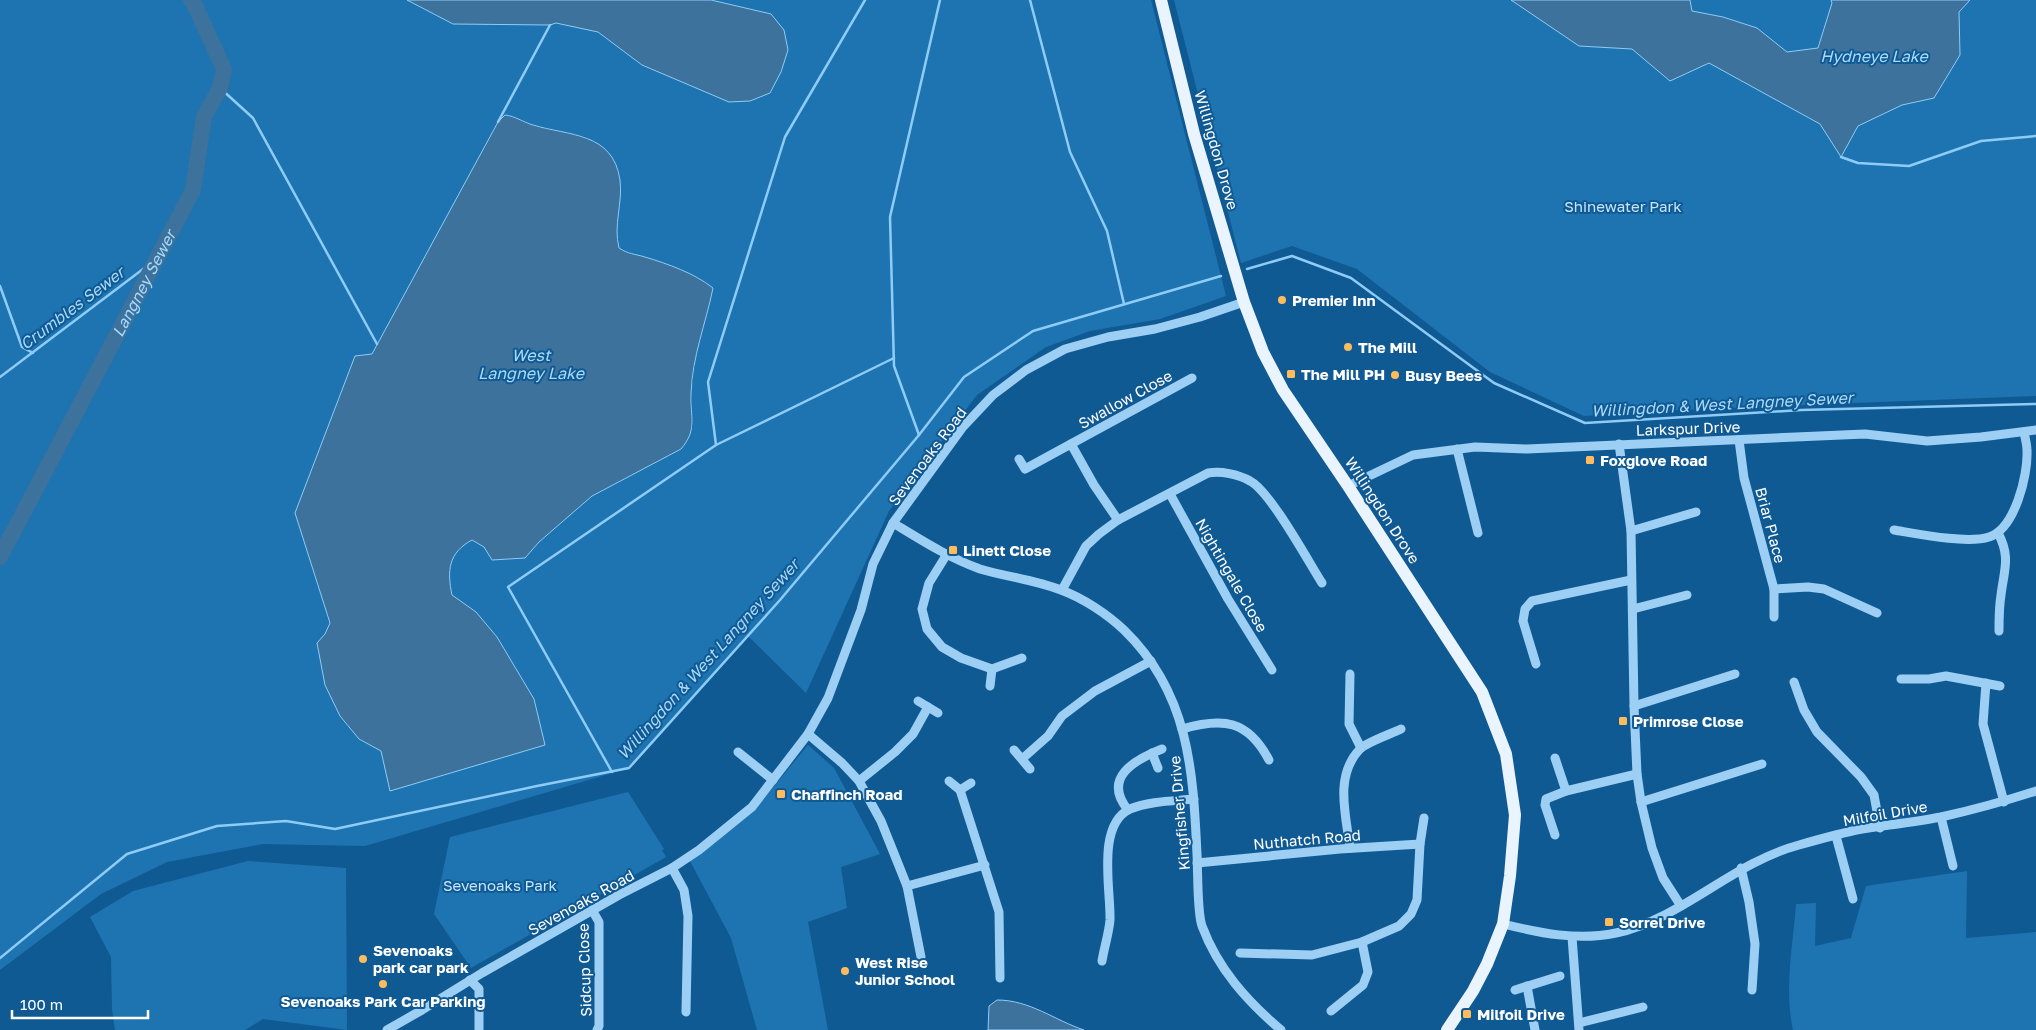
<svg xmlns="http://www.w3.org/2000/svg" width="2036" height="1030" font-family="'Golos Text',sans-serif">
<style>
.green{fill:#1e74b1;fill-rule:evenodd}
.water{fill:#3c729c;stroke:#8eccf7}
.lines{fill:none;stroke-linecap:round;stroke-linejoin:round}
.stream{stroke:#8eccf7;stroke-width:2.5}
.river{stroke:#3c729c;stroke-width:16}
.minor{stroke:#9dcff4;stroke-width:9}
.major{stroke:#e9f4ff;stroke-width:12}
.poi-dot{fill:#ffbc5f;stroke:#105a94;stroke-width:2}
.labels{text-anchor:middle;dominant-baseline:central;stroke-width:4;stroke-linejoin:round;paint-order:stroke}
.street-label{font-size:15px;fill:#fff;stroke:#105a94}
.park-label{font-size:15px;fill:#c4e6fe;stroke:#105a94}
.poi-label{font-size:15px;font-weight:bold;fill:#fff;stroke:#105a94;text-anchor:start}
.water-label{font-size:16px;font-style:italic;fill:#a9d9fb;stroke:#105a94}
</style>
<rect width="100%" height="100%" fill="#105a94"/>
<!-- green -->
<g class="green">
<path d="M0,0H407L453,24L556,23L598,31L642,65L771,14L711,0H1151L1226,296L1160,319L1090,331L1046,347L977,395L889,511L806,693L748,636L629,768L365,846L263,844L167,862L101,894L0,970ZM512,116L533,125L586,137L620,182L615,235L619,248L628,254L644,257L697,347L691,393L693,427L681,449L592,496L539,542L525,558L492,560L484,547L472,540C448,554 447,571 452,595L476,612L497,637L381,751L359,739L340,716L317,643L325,634L330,623Z"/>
<polygon points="1174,0 2036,0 2036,396 1679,410 1584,416 1490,372 1357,269 1292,246 1241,263"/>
<polygon points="808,745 834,768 880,854 841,867 847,908 808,922 828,1030 757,1030 731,938 690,861 757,807"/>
<polygon points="628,792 664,849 662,850 666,857 471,968 434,914 450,837"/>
<polygon points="248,861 346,868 347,1030 263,1019 245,1030 115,1030 112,1009 111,957 90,917 133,891"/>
<path d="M1967,871L1966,938L2036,932V1030H1793C1784,989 1793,945 1796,904L1816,903L1815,946L1851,938L1866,886Z"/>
</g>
<!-- water -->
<g class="water">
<polygon points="407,0 711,0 771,14 784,30 788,50 781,72 770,93 750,101 729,102 642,65 598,32 556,23 550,25 453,24"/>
<polygon points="1511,0 1690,0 1692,11 1723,17 1757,28 1787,52 1818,48 1832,3 1831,0 1970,0 1959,12 1960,55 1934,98 1902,105 1858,126 1841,157 1820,124 1709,63 1670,81 1632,49 1579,46"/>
<path d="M505,115C515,116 523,122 533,125C569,136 613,132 620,180C623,203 613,225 619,248C628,254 635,254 645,257C668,264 694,273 713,288C706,323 692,357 691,394C690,417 698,429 681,449L592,496L539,542L525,558L492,560L484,547L472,540C448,553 447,571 452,595L476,612L497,637L534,699L545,745L390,791L381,751L359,739L340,716L325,685L317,643L325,634L330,623L295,513L355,356L372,354L498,122Z"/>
<path d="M997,1000C1030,1000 1054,1020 1084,1030H988L989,1006Z"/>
</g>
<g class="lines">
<!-- stream -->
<g class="stream">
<polyline points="1030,0 1070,152 1107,231 1124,304"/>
<polyline points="220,88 253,118 377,344"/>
<polyline points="498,122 550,25"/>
<polyline points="1841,157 1858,163 1909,166 1981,141 2036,136"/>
<polyline points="1247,269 1292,256 1351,278 1494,383 1585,423 1801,410 2036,404"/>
<polyline points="0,286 22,347 33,353"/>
<polyline points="0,377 159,257"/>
<polyline points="919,435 894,366 890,217 940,0"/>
<polyline points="716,445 708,382 785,137 865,0"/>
<polyline points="612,772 508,587 716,445 894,358"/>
<polyline points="0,958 127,854 217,826 286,821 335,829 537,786 629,768 780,600 919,435 964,377 1033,331 1221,276"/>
</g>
<!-- river -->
<path class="river" id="s1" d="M0,557L193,190L204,117L220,88L224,69L195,6L191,0"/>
<!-- minor -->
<g class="minor">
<polyline points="1739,440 1744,478 1774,589 1774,617"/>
<polyline points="1071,444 1094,485 1118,520"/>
<polyline points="1619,444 1631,531 1634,706 1637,774 1641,802 1652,848 1663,878 1681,906"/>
<polyline points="1457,449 1478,533"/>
<polyline points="1019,459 1025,469 1192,378"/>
<polyline points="1348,486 1413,455 1475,447 1527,449 1865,434 1927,441 1981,437 2036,430"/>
<polyline points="1170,494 1228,599 1272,670"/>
<path d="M893,523C921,540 949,558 980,569C1007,577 1035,580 1061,590C1083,598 1107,614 1124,630C1189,693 1193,770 1197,854C1198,871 1197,912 1202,926C1218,969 1247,1001 1281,1030"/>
<path d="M1894,530C1918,534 1967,544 1989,537C2015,529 2028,475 2027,451C2027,444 2025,438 2024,432"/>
<polyline points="1631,531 1696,512"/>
<path d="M1998,533C2011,557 2004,570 2001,595C1999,607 1999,619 1999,631"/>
<polyline points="947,554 929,583 922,609 927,629 942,647 961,658 992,669 1022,658"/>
<polyline points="1774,589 1808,587 1824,589 1877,613"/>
<path d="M1062,590L1086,546L1099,534L1118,520L1208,473C1221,471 1238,474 1250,481C1270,491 1308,561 1322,583"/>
<polyline points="1633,609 1687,595"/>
<polyline points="1536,664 1523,621 1525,609 1532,601 1631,580"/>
<polyline points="1350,674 1349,724 1361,748"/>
<polyline points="1901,679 1929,679 1946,676 2000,686"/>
<polyline points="1794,682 1804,710 1817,732 1861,777 1874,795 1880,828"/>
<polyline points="1986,683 1983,724 2004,802"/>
<polyline points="990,686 992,669"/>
<polyline points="918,701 938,713"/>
<polyline points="1634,706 1735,674"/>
<path d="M1182,729C1223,717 1248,720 1269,760"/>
<polyline points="808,734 842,763 859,781 881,821 907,886 921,957"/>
<polyline points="1014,750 1030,769"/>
<polyline points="738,752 773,780"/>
<polyline points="1152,753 1158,768"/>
<polyline points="1555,758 1566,791"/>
<polyline points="1022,759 1048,736 1062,716 1095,691 1151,661"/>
<polyline points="859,781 895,752 913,734 928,707"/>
<polyline points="949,781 960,790 999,912 1000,978"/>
<polyline points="960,790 971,783"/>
<polyline points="1641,802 1762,764"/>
<path d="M1128,810C1102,778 1134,760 1162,749"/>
<polyline points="1941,817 1953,866"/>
<polyline points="1555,835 1545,805 1546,799 1566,791 1637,774"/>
<polyline points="1836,836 1853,899"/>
<path d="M1350,848C1346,815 1334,776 1360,749C1367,742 1391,734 1401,729"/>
<polyline points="1197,863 1340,849 1420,844"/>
<polyline points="672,868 684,890 688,916 686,1012"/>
<polyline points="1741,868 1749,902 1755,944 1752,990"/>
<polyline points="907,886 985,865"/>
<polyline points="592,910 599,922 599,1026 597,1030"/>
<path d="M1503,924C1540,933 1577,941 1616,933C1682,919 1732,863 1799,845C1820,839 1841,833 1862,829C1888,825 1915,822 1941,817C1973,810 2005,801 2036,791"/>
<polyline points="1572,937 1579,1030"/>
<polyline points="1240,953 1312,955 1362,942 1399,926 1411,914 1417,900 1420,844 1424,818"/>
<path d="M1102,961C1104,948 1109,933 1110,920C1111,890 1096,825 1130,809C1149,801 1174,801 1194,799"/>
<polyline points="470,980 479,989 479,1030"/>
<polyline points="1527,986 1535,1030"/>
<polyline points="1515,990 1560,976"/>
<polyline points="1331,1011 1363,985 1368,972 1362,942"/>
<polyline points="1579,1023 1643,1007"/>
<polyline points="387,1030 422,1010 482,973 619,895 672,868 699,850 752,807 808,734 828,698 861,610 873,564 893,523 962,428 993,395 1026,370 1065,349 1108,337 1155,329 1200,317 1244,302"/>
</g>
<!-- major -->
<polyline class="major" points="1161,0 1194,134 1244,302 1263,352 1283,390 1348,486 1482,692 1506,754 1515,815 1510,876 1503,924 1487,964 1473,991 1447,1030"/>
</g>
<!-- markers -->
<g class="poi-dot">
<circle cx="1282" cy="300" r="5"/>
<circle cx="1348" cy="347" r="5"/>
<rect x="1286" y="369" width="10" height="10" rx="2.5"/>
<circle cx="1395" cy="375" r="5"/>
<rect x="1585" y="455" width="10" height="10" rx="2.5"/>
<rect x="948" y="545" width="10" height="10" rx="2.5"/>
<rect x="1618" y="716" width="10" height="10" rx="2.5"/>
<rect x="776" y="789" width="10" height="10" rx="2.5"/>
<rect x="1604" y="917" width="10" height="10" rx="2.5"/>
<circle cx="363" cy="959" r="5"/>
<circle cx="845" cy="971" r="5"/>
<circle cx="383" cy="984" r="5"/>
<rect x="1462" y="1009" width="10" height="10" rx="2.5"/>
</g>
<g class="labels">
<!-- street labels -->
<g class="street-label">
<text transform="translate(1217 150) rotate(74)">Willingdon Drove</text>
<text transform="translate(1125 399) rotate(-29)">Swallow Close</text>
<text transform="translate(1688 428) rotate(-2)">Larkspur Drive</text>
<text transform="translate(927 456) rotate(-53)">Sevenoaks Road</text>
<text transform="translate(1383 510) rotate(57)">Willingdon Drove</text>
<text transform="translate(1771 525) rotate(75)">Briar Place</text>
<text transform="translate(1232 575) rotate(60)">Nightingale Close</text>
<text transform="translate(1179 813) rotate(-95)">Kingfisher Drive</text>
<text transform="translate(1885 813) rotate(-10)">Milfoil Drive</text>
<text transform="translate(1307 839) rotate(-5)">Nuthatch Road</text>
<text transform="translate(581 902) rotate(-29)">Sevenoaks Road</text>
<text transform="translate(584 970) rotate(-92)">Sidcup Close</text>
</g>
<!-- park labels -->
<g class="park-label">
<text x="1623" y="206">Shinewater Park</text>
<text x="500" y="885">Sevenoaks Park</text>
</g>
<!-- poi labels -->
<g class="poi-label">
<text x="1292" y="300">Premier Inn</text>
<text x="1358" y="347">The Mill</text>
<text x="1301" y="374">The Mill PH</text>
<text x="1405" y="375">Busy Bees</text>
<text x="1600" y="460">Foxglove Road</text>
<text x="963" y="550">Linett Close</text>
<text x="1633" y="721">Primrose Close</text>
<text x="791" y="794">Chaffinch Road</text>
<text x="1619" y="922">Sorrel Drive</text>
<text x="373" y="950">Sevenoaks<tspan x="373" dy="17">park car park</tspan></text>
<text x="855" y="962">West Rise<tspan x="855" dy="17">Junior School</tspan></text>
<text x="383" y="1001" text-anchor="middle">Sevenoaks Park Car Parking</text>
<text x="1477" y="1014">Milfoil Drive</text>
</g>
<!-- water labels -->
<g class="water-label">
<text x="1874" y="56">Hydneye Lake</text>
<text stroke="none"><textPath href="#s1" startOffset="309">Langney Sewer</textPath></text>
<text transform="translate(72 308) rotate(-37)">Crumbles Sewer</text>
<text x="531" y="355">West<tspan x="531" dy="18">Langney Lake</tspan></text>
<text transform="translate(1722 404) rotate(-3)">Willingdon &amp; West Langney Sewer</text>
<text transform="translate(708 659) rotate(-48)">Willingdon &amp; West Langney Sewer</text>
</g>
</g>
<!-- scale -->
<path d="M12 1010v8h136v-8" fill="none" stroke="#ffffff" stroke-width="2.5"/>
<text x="20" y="1010" font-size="15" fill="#ffffff" stroke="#105a94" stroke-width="4" paint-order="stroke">100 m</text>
</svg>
